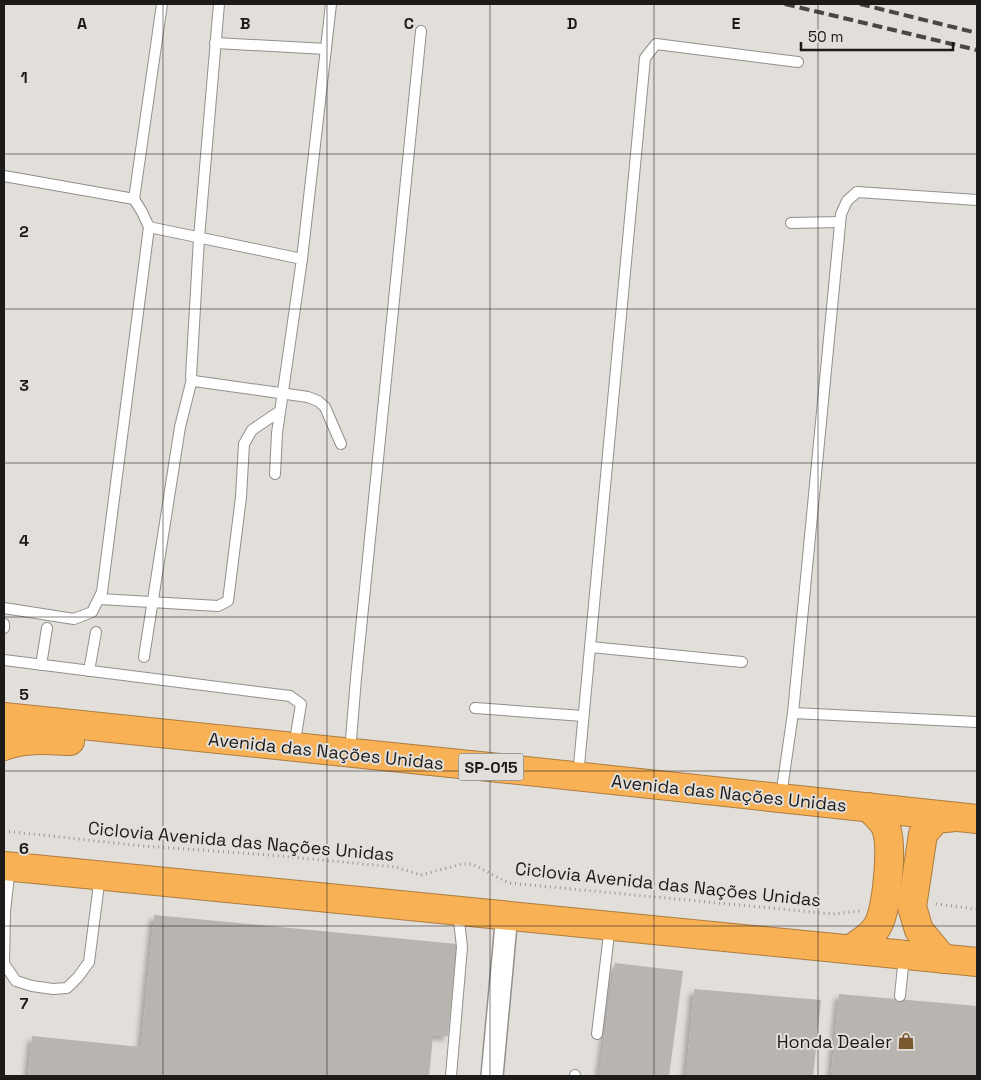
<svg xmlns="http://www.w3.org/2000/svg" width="981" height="1080" font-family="'Space Grotesk',sans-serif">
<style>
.building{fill:#b8b5b1;filter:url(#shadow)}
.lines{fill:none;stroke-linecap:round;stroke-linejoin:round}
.lane-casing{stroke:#938f8b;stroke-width:12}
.street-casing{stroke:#938f8b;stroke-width:24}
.highway-casing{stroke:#ac7c40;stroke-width:30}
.path{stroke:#999692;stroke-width:3;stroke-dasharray:1 4;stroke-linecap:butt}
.lane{stroke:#fff;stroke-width:10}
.street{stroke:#fff;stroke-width:21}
.highway{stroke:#f9b155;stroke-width:28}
.rail{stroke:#494745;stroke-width:4;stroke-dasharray:10 5;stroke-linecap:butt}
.grid{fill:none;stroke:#1c1b19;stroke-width:1;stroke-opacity:0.55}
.labels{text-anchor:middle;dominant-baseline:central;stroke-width:4;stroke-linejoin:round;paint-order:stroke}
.shield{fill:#e2deda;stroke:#575653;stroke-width:1}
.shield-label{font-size:16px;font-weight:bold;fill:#1c1b19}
.street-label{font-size:18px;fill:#1c1b19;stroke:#e2deda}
.poi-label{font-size:18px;fill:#1c1b19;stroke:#e2deda;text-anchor:end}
.grid-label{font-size:16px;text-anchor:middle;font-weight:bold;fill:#1c1b19;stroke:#e2deda;stroke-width:4;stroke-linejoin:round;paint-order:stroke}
</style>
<defs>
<filter id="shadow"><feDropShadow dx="-4.5" dy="4.5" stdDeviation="2.5" flood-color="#0004"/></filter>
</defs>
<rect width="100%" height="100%" fill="#e2deda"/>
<!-- building -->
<g class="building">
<polygon points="154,915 457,944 448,1036 433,1035 429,1076 28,1076 32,1036 141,1047"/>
<polygon points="615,963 683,971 669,1076 599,1076"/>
<polygon points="694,989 821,1000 813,1076 686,1076"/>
<polygon points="839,994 977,1006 977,1076 831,1076"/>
</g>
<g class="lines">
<!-- lane casing -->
<g class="lane-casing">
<g id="lane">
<polyline points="219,4 199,238 191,377 194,381 308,397 318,401 325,407 341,444"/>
<polyline points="215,43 326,49"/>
<polyline points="4,176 134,199 142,212 149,227 102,592 92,612 74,619 4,608"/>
<polyline points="134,199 162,4"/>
<polyline points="791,223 840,222"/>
<polyline points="149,227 302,259 277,433 275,474"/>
<polyline points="302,259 331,4"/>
<polyline points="100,599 218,606 228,601 241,497 244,444 252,430 280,411"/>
<polyline points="4,628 4,624"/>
<polyline points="591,647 742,662"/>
<polyline points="144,657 180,427 192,379"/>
<polyline points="4,660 290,696 301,704 294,747"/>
<polyline points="41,665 47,628"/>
<polyline points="89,671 96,632"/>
<polyline points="475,708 583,716"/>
<polyline points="793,713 841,214 847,201 857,192 977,200"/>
<polyline points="350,752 356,678 421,31"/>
<polyline points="578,776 645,58 656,44 798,62"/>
<polyline points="781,796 793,713 977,722"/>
<polyline points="10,867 5,911 4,964 16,981 32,986 53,989 67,988 78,977 89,962 100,876"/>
<polyline points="900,996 904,956"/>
<polyline points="597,1034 610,926"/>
<polyline points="575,1075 575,1076"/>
<polyline points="451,1076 462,947 458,912"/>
</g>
</g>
<!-- street casing -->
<g class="street-casing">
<polyline id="street" points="492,1076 507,914"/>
</g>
<!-- highway casing -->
<g class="highway-casing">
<g id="highway">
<polyline points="4,717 499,768 977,819"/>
<path d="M4,746C26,738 47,740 70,741"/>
<polyline points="4,866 977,962"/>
<path d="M851,949C861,942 874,935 879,923C887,905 893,846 886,828C883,820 874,813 868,807"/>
<polyline points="943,959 919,930 912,907 923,834 936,819 955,817"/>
</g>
</g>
<!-- path -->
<g class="path">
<polyline points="4,831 143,846 269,855 396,867 421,875 462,864 472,864 509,883 833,914 860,911"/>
<polyline points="936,904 977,909"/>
</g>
<!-- lane -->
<use href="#lane" class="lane"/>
<!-- street -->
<use href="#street" class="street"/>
<!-- highway -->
<use href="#highway" class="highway"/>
<!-- rail -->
<g class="rail">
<polyline points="785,4 977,50"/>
<polyline points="860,4 977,33"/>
</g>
</g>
<!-- grid -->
<path class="grid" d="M163,4V1076M327,4V1076M490,4V1076M654,4V1076M818,4V1076M4,154H977M4,309H977M4,463H977M4,617H977M4,771H977M4,926H977"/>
<!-- icons -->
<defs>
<g id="shop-bare" transform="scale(1.35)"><path d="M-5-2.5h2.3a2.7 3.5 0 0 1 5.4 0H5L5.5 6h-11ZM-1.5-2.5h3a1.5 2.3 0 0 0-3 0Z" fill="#79582f" stroke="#e2deda" stroke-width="2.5" paint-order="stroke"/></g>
</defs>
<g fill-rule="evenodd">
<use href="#shop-bare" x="906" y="1041"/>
</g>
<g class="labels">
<!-- shield labels -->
<rect class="shield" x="458.5" y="753.5" width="65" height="27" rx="4"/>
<g class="shield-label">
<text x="491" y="767">SP-015</text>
</g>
<!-- street labels -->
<g class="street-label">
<text transform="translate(326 751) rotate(6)">Avenida das Nações Unidas</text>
<text transform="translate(729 793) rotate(6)">Avenida das Nações Unidas</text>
<text transform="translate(241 841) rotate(5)">Ciclovia Avenida das Nações Unidas</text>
<text transform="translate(668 884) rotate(6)">Ciclovia Avenida das Nações Unidas</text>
</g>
<!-- poi labels -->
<g class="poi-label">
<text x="892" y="1041">Honda Dealer</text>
</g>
</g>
<g class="grid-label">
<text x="82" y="29">A</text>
<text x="245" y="29">B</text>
<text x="409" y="29">C</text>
<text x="572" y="29">D</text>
<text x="736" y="29">E</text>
<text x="24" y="83">1</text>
<text x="24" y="237">2</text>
<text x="24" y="391">3</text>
<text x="24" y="546">4</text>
<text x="24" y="700">5</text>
<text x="24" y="854">6</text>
<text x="24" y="1009">7</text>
</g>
<!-- border -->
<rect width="981" height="1080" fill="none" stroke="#1c1b19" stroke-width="10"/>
<!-- scale -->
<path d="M801 42v8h152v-8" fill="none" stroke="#1c1b19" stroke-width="2.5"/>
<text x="808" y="42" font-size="15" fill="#1c1b19" stroke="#e2deda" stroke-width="4" paint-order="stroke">50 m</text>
</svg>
